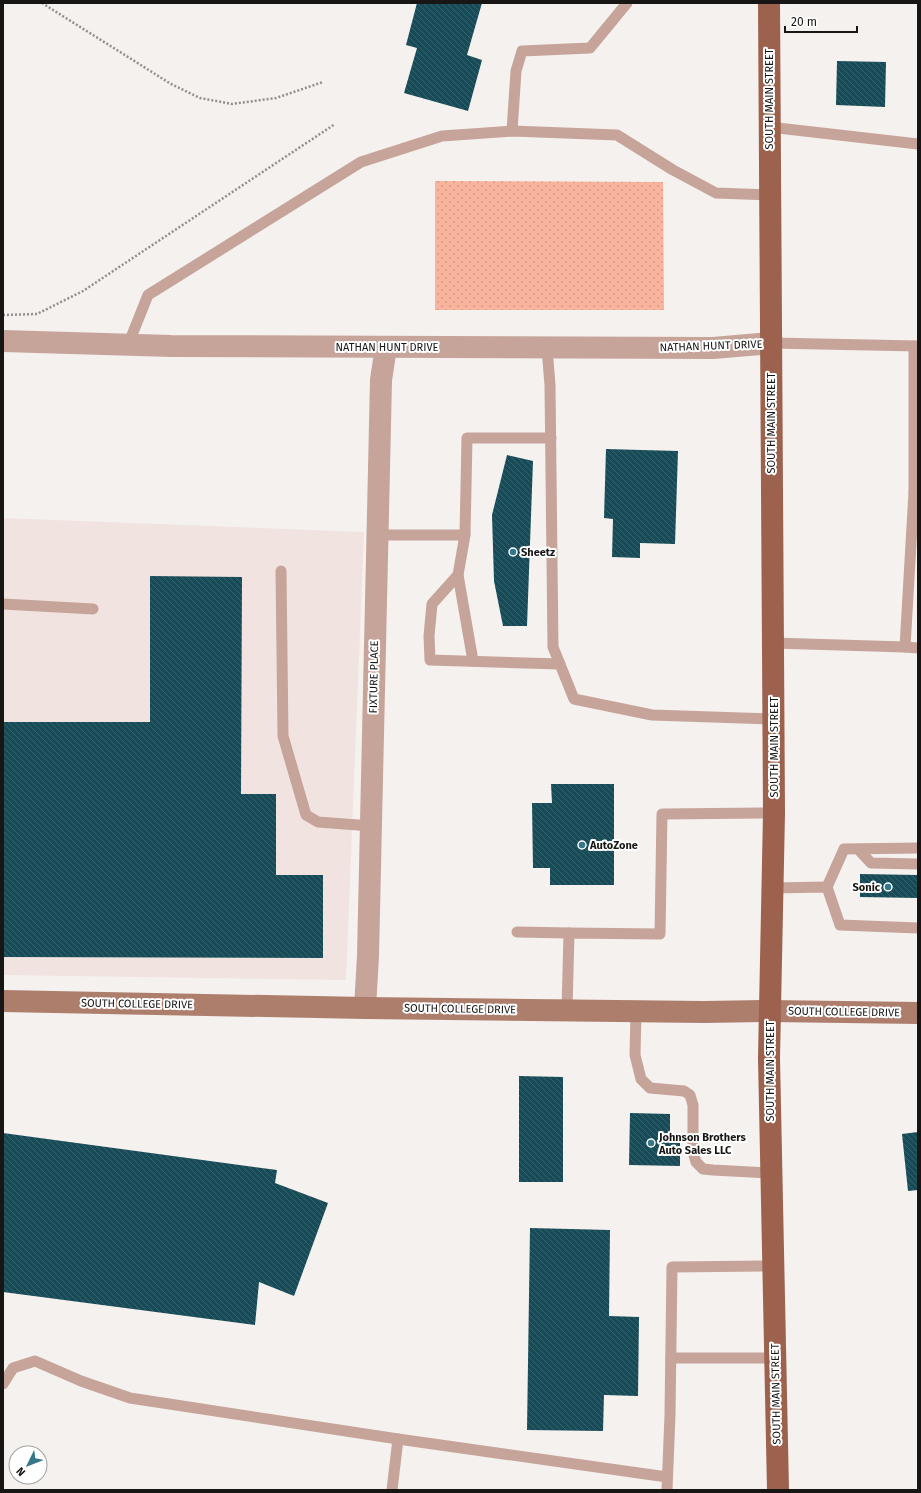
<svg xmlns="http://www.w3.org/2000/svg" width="921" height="1493" font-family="'Fira Sans',sans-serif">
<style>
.built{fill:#f1e4e0}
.park{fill:url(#park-dots)}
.building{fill:url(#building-back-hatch)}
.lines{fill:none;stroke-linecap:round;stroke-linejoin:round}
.path{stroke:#918e8d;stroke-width:2.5;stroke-dasharray:2 2;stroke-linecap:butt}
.lane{stroke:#c6a499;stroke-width:11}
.street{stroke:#c6a499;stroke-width:22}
.secondary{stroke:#ae7e6d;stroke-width:22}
.primary{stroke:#9c624e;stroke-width:22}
.poi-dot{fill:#347788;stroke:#fff;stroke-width:1.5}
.labels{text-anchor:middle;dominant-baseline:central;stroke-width:4;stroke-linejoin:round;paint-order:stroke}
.street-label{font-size:11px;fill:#171615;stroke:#fff}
.poi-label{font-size:11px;font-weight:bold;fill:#171615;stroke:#fff;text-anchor:start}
</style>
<defs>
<pattern id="park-dots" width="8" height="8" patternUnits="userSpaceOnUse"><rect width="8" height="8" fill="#f9b49d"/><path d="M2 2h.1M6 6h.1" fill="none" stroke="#d59a86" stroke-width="1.8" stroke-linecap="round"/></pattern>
<pattern id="building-back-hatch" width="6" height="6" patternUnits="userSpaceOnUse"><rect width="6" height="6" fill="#174b57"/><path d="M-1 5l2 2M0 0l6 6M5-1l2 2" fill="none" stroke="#37616b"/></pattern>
</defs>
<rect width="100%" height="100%" fill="#f5f1ef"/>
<!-- built -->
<polygon class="built" points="3,518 364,532 346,980 3,975"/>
<!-- park -->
<polygon class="park" points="435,181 663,182 664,310 435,310"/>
<!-- building -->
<g class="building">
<polygon points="417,3 482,3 467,55 482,60 468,111 404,93 417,48 406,45"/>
<polygon points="837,61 886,62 885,107 836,105"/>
<polygon points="606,449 678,451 675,544 640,543 640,558 612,557 613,519 604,518"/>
<polygon points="507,455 533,461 527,626 503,626 494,581 492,515"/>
<polygon points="150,576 242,577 241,794 276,794 276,875 323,875 323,958 3,957 3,722 150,722"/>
<polygon points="551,784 614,784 614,885 550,885 550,868 533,868 532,803 552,803"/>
<polygon points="860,874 918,875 918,898 860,897"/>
<polygon points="519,1076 563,1077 563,1182 519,1182"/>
<polygon points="630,1113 670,1114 670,1136 680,1136 680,1166 629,1165"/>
<polygon points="918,1132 918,1190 908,1191 902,1134"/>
<polygon points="3,1133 277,1170 275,1183 328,1203 294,1296 259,1282 255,1325 3,1292"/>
<polygon points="530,1228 610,1230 609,1316 639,1317 638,1396 604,1395 603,1431 527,1430"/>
</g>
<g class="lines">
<!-- path -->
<g class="path">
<polyline points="42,3 171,84 200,98 232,104 276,98 323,82"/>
<polyline points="3,315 37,314 83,291 335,124"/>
</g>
<!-- lane -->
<g class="lane">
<polyline points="769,127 918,144"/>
<polyline points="512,131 516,71 522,51 590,48 627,3"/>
<polyline points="771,343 918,346"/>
<polyline points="128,345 148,295 361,162 442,136 512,131 617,135 673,170 716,193 770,195"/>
<polyline points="914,346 914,492"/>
<polyline points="547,348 550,385 553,647 574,699 652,715 774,719"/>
<polyline points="378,535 465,535 467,438 551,438"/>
<polyline points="465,535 458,575 473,661"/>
<polyline points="281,571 283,736 306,815 318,822 371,826"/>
<polyline points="458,575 432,604 429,636 430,660 560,664"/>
<polyline points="3,604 93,609"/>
<polyline points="773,643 905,647 914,492 918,492"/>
<polyline points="905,647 918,648"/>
<polyline points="858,849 871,863 918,864"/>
<polyline points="827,887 844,849 918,848"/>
<polyline points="773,888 827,887 840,925 918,928"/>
<polyline points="517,932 569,933"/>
<polyline points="567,1010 569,933 660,934 662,814 774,813"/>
<polyline points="636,1011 635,1055 641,1079 650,1088 684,1091 690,1095 693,1105 693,1152 696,1162 703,1169 713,1170 771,1173"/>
<polyline points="671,1358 775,1358"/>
<polyline points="3,1384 13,1368 35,1361 81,1381 130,1398 398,1439 392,1490"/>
<polyline points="398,1439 667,1477"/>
<polyline points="667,1490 670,1415 672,1267 773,1266"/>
</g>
<!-- street -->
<g class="street">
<polyline points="3,341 171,346 713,348 771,343"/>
<polyline points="365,1008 368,956 381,380 386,347"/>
</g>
<!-- secondary -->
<polyline class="secondary" points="3,1001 365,1008 704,1012 770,1011 918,1013"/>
<!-- primary -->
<polyline class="primary" points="769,3 774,813 769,1058 778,1490"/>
</g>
<!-- markers -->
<g class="poi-dot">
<circle cx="513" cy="552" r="4"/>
<circle cx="582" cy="845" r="4"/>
<circle cx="888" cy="887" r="4"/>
<circle cx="651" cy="1143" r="4"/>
</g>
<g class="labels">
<!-- street labels -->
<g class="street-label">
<text transform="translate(769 99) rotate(-90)">SOUTH MAIN STREET</text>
<text transform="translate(711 346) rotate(-2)">NATHAN HUNT DRIVE</text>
<text x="387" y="347">NATHAN HUNT DRIVE</text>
<text transform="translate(771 423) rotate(-90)">SOUTH MAIN STREET</text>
<text transform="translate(374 677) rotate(-89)">FIXTURE PLACE</text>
<text transform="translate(774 747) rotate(-90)">SOUTH MAIN STREET</text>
<text transform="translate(137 1004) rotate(1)">SOUTH COLLEGE DRIVE</text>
<text transform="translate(460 1009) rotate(1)">SOUTH COLLEGE DRIVE</text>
<text transform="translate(844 1012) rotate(1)">SOUTH COLLEGE DRIVE</text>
<text transform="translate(770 1071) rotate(-90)">SOUTH MAIN STREET</text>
<text transform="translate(776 1394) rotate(-91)">SOUTH MAIN STREET</text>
</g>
<!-- poi labels -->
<g class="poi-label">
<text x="521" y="552">Sheetz</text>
<text x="590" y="845">AutoZone</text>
<text x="880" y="887" text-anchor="end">Sonic</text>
<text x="659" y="1137">Johnson Brothers<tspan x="659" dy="13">Auto Sales LLC</tspan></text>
</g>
</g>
<!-- border -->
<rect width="921" height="1493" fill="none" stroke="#171615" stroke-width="8"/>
<!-- north arrow -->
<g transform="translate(28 1465) rotate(227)"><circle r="19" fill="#ffffff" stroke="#a2a2a1"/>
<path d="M0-3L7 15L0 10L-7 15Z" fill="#347788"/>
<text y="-6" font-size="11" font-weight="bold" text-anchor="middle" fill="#171615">N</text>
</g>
<!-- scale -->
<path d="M785 26v6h72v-6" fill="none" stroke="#171615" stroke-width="2"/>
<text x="791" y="26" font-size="12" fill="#171615" stroke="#ffffff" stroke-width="3" paint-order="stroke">20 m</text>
</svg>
